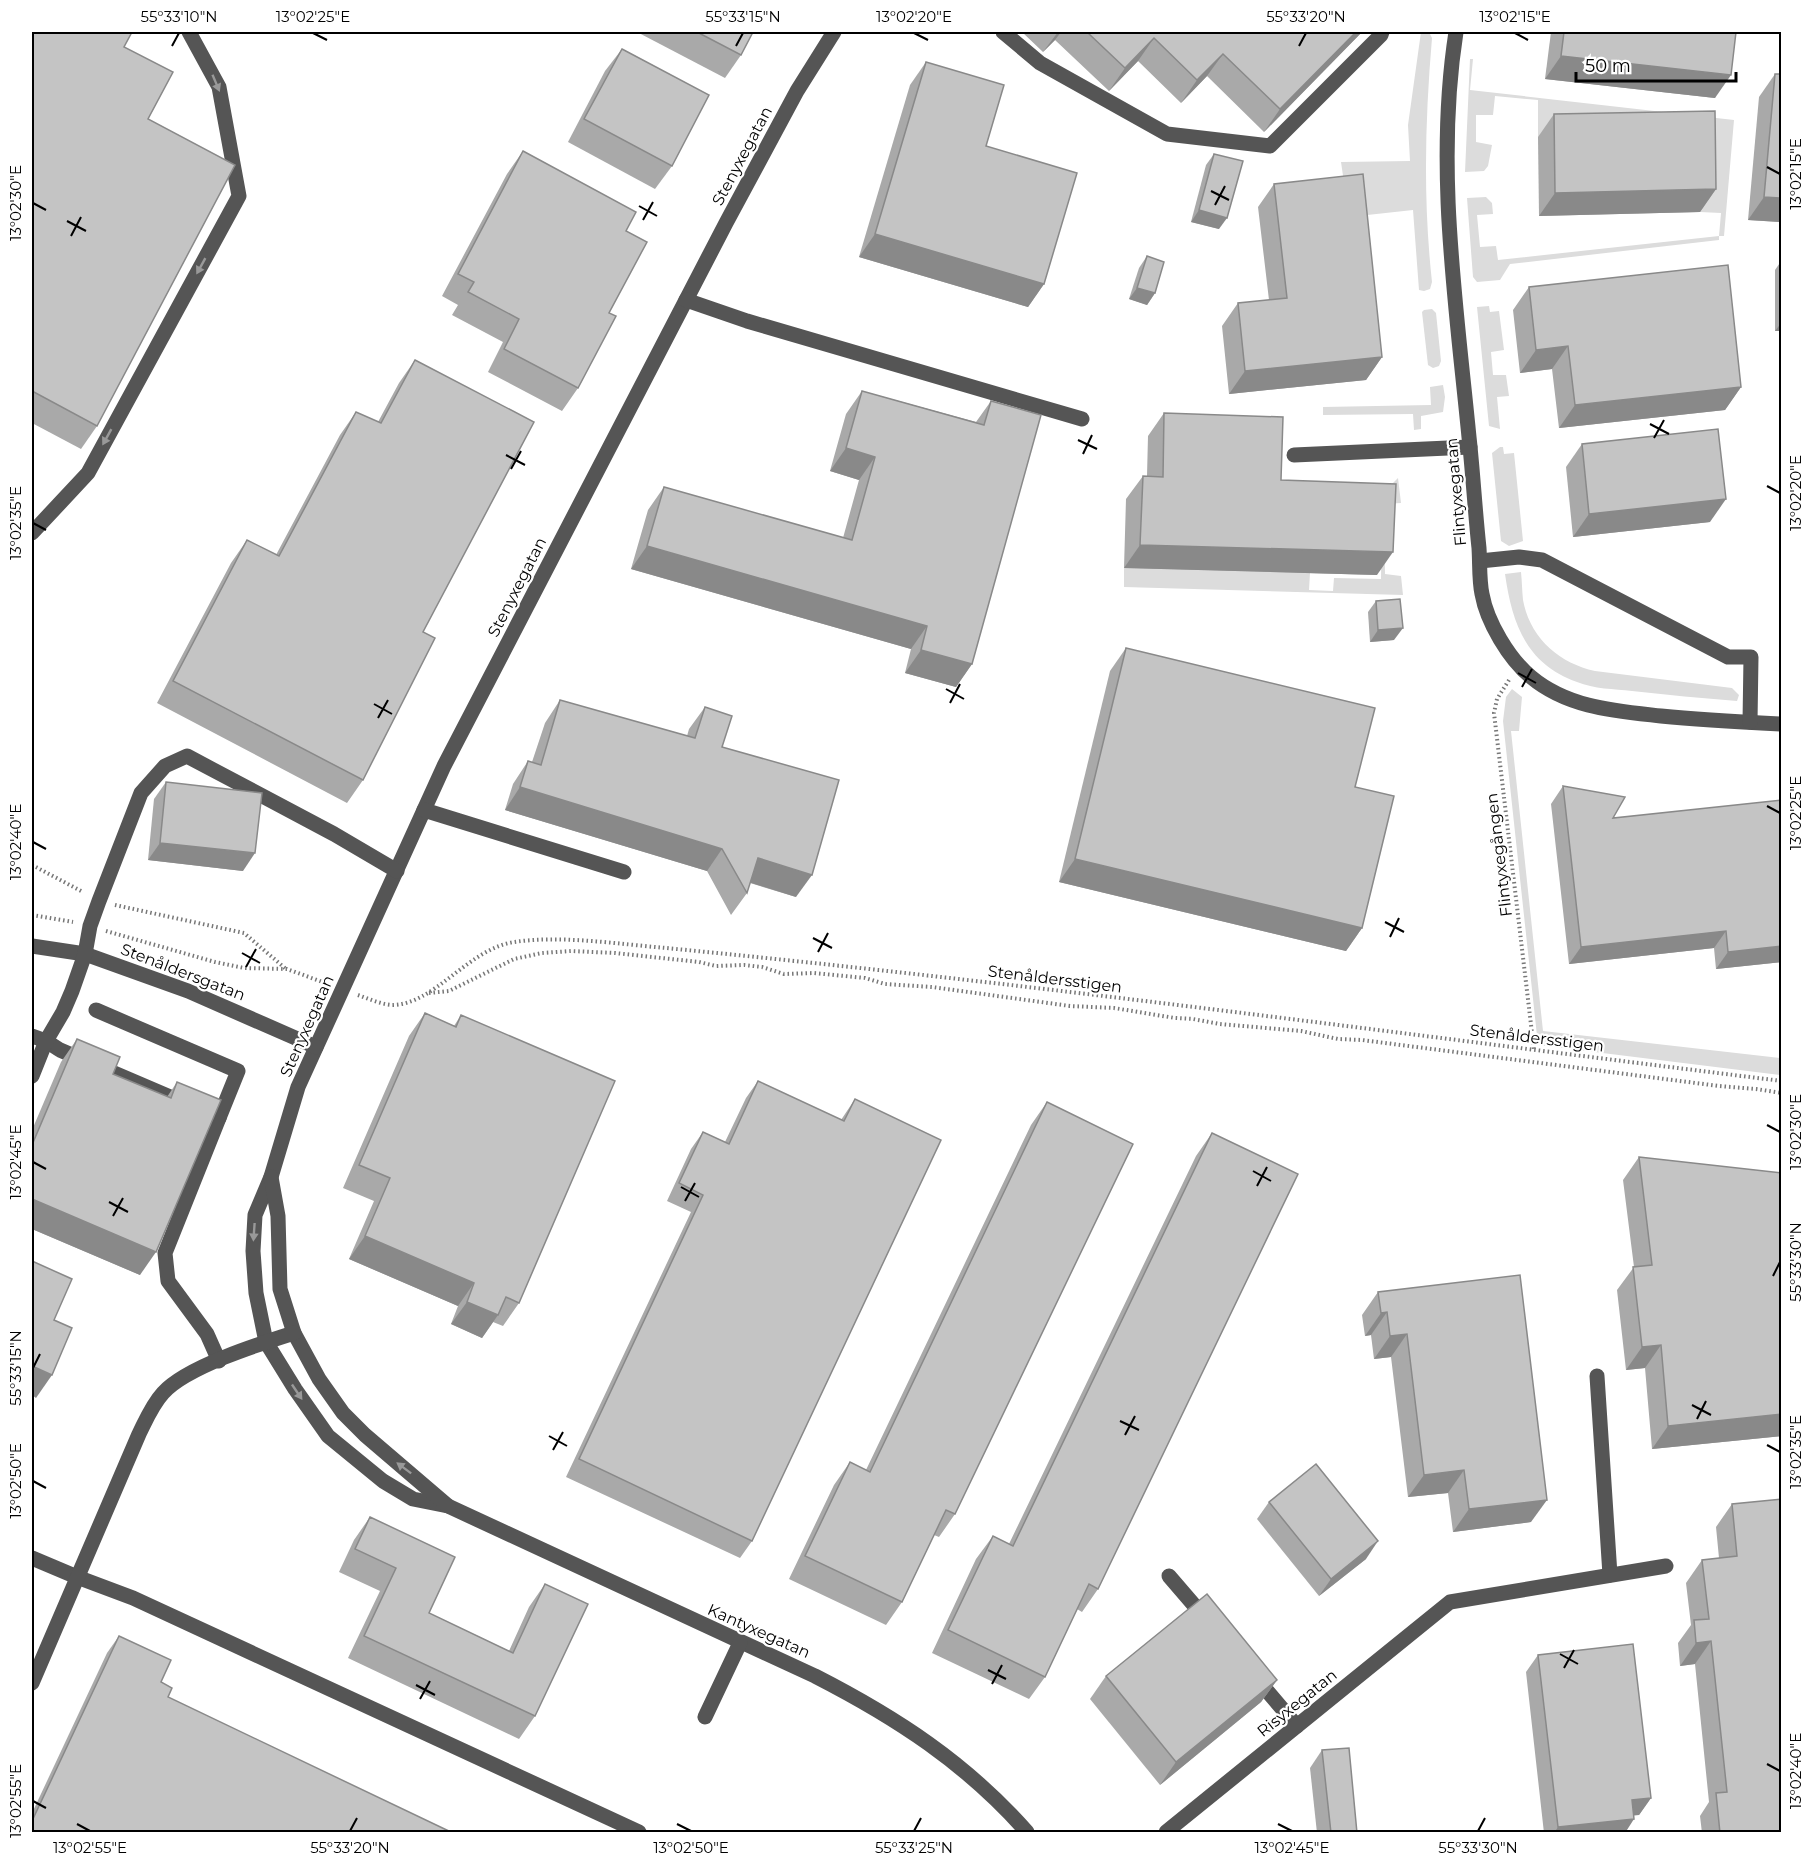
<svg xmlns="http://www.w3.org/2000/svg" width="1813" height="1864" font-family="Montserrat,sans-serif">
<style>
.green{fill:#dcdcdc}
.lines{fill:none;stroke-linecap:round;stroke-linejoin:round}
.path{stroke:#777;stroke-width:4;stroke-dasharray:1.5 3;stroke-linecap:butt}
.minor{stroke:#555;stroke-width:15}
.wall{fill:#a9a9a9}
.shaded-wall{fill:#898989}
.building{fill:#c4c4c4;stroke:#898989;stroke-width:1.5}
.oneway{fill:#999}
.ticks{fill:none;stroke:#000;stroke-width:2}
.labels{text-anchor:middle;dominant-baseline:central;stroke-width:4.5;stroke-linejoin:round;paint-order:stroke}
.street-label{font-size:16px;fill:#000;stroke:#fff}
.neatline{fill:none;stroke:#000;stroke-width:2}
.ticks-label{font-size:15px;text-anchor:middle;fill:#000}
</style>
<rect width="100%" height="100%" fill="#fff"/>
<!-- green -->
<g class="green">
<path d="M1421,32H1429L1432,38C1425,120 1423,200 1432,282L1430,289L1424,291L1419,290L1413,210L1349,217L1341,162L1410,161L1408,125Z"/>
<polygon points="1470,59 1473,59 1470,90 1734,120 1724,236 1719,236 1719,240 1510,264 1500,280 1477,282 1473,277 1467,198 1486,197 1492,203 1493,214 1477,215 1480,247 1496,246 1498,260 1719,236 1721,213 1700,212 1698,134 1538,137 1538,100 1495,96 1493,115 1476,115 1476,142 1492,145 1488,166 1484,171 1465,172"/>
<polygon points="1489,306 1490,312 1499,311 1504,350 1491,352 1493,375 1506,375 1509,396 1497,397 1500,429 1489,426 1477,307"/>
<polygon points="1432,309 1436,313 1441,361 1439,366 1433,368 1428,365 1422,312 1424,310"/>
<polygon points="1443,385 1445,397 1443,412 1421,416 1421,429 1414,430 1413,414 1323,415 1323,407 1431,405 1430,387"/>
<polygon points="1500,447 1503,447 1504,454 1514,453 1523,541 1509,546 1501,541 1492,453"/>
<polygon points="1398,478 1401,503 1384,504 1385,574 1401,576 1403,595 1124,587 1124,568 1310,573 1309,590 1333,591 1334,578 1381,579 1382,504 1373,503"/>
<path d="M1521,572C1522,581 1522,591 1523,600C1530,638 1559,663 1595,671L1732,688L1739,695L1737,701C1702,698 1667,695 1632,691C1614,689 1594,689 1577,682C1526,664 1512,623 1505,574Z"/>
<polygon points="1512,689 1522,697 1519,731 1511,731 1543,1031 1781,1058 1781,1075 1538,1045 1503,721 1506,697"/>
</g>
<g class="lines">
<!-- path -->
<g class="path">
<polyline points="1509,680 1497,699 1494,713 1534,1050"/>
<polyline points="32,865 83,892"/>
<polyline points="115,905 244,933 286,969"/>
<polyline points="32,915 73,922"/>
<polyline points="106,931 215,962 244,968 287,969 328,984"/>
<polyline points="429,993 449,991 514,959 542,953 571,951 615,953 699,962 716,966 744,965 762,967 784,974 814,973 865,978 885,984 932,987 1070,1006 1114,1008 1175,1018 1193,1019 1220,1024 1301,1031 1338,1039 1362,1040 1719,1086 1756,1089 1782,1093"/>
<path d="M358,995C369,999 380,1004 392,1005C434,1005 468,949 514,942C561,935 618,944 666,948C1039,984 1410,1035 1782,1081"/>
</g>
<!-- minor -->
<g class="minor">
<path d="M834,32L797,91L726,223L444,766L298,1087L271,1177L255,1215L253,1251L256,1293L266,1342L295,1389L328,1436L383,1481L413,1499L448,1506L815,1676C897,1718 966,1763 1027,1832"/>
<polyline points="1003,32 1040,63 1167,134 1270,146 1381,35 1382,32"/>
<path d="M1456,32C1435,166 1456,303 1469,437C1473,474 1475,511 1479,548C1480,563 1479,580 1482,594C1487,622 1509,659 1531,677C1568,708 1616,711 1661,716C1701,720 1741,722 1782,724"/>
<polyline points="686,300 747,321 1082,419"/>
<polyline points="1294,455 1470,447"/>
<polyline points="32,533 88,473 239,196 219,87 189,32"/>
<polyline points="1480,561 1519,557 1542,560 1728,657 1751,657 1750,722"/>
<polyline points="424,810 624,872"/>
<polyline points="32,946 85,954 188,991 316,1047"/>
<polyline points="32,1036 46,1041 60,1050 219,1118 238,1071 96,1010"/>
<polyline points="32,1076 46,1041 63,1012 72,991 85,954 90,926 99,901 141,793 165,766 187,756 334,834 397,871"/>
<polyline points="271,1177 278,1216 280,1289 294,1333 319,1379 343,1413 365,1435 448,1506"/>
<polyline points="219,1361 207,1334 168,1281 165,1253 219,1118"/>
<polyline points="1597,1376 1610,1575"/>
<polyline points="32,1558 77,1577 133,1598 639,1832"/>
<polyline points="1169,1576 1206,1619"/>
<polyline points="1256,1678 1297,1726"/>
<path d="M32,1683L139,1434C146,1420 152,1405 163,1393C186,1367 259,1344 294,1333"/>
<polyline points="705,1717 740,1643"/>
<polyline points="1166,1832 1450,1602 1666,1566"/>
</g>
</g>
<!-- wall -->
<g class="wall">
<polygon points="32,32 124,47 148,119 97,426 81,449 32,423"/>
<polygon points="637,32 753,32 741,55 725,78"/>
<polygon points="1022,32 1362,32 1264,132 1207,76 1181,103 1138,61 1109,91 1055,40 1043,52"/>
<polygon points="1551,32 1736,32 1715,98 1545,79"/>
<polygon points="622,49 672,166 655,189 568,142 605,71"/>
<polygon points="926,62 986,146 1044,284 1028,307 859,257 910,85"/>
<polygon points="1775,74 1782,74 1782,222 1748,220 1759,97"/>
<polygon points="1554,114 1716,189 1700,212 1539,216 1538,137"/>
<polygon points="523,151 626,231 609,313 578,388 562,411 488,372 503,342 452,315 458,305 442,296 507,174"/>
<polygon points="1214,154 1219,229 1191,222 1206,165"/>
<polygon points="1274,184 1382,357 1366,380 1229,394 1222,326 1238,303 1269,300 1258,207"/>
<polygon points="1147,256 1155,293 1147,305 1129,299 1139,268"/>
<polygon points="1782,260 1782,331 1775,331 1775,270"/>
<polygon points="1529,287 1741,387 1725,410 1559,428 1552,369 1520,373 1513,310"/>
<polygon points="415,360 423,632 363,780 347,803 157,703 231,563 247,540 276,555 340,435 356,412 378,422 399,383"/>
<polygon points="862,391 976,422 991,401 972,664 956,687 905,673 911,649 631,569 648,510 664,487 843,538 859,480 830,471 846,414"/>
<polygon points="1164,413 1281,480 1377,575 1124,568 1126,499 1143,476 1147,476 1148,436"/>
<polygon points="1582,444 1710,522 1573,537 1566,467"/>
<polygon points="1376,601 1394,640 1370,642 1368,612"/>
<polygon points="1126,648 1355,787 1362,928 1346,951 1059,882 1110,671"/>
<polygon points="560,700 687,736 689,729 705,707 722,747 796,897 750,883 747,893 731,915 707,871 505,810 513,784 528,761 532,762 545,723"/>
<polygon points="166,782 243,871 148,860 154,799"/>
<polygon points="1563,786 1613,818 1782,962 1716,969 1714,948 1569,964 1551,804"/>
<polygon points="425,1013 454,1026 461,1015 519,1303 503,1326 493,1322 482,1338 451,1324 458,1306 349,1259 374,1201 343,1188 409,1036"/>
<polygon points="77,1039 113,1074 167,1097 177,1082 140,1275 32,1229 32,1130 61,1062"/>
<polygon points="758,1081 841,1120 855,1099 752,1541 740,1558 566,1477 691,1212 667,1201 691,1149 703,1132 725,1142 746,1098"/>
<polygon points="1047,1102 955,1514 939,1537 934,1535 902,1602 886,1625 789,1579 834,1485 850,1462 866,1470 1031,1125"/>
<polygon points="1212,1133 1098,1589 1082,1612 1077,1609 1045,1677 1029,1699 932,1653 976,1559 993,1536 1009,1544 1196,1156"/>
<polygon points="1639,1157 1782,1436 1652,1449 1645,1368 1626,1370 1617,1290 1634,1267 1623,1180"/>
<polygon points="1378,1292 1531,1522 1453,1532 1448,1493 1408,1497 1391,1357 1374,1359 1371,1335 1365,1336 1362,1315"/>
<polygon points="1269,1502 1366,1559 1319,1596 1257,1519"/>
<polygon points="1732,1504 1782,1833 1702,1833 1700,1816 1709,1802 1695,1664 1680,1666 1678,1643 1691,1625 1686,1583 1702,1560 1719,1558 1716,1527"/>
<polygon points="370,1517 429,1613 509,1651 529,1607 545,1584 535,1716 519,1739 348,1658 380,1591 339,1572 354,1540"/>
<polygon points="119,1636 161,1682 168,1697 32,1833 32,1813 107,1653"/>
<polygon points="1538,1655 1651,1798 1639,1815 1634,1815 1625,1833 1544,1833 1526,1672"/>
<polygon points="1106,1676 1277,1680 1261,1702 1160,1785 1090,1699"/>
<polygon points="1322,1750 1357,1833 1317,1833 1310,1768"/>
</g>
<!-- shaded-wall -->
<g class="shaded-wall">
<polygon points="1058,32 1061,32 1055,40 1043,52"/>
<polygon points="1356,32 1362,32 1264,132 1280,109"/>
<polygon points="1154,38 1138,61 1109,91 1125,68"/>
<polygon points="1223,54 1207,76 1181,103 1197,80"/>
<polygon points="1561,56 1731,75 1715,98 1545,79"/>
<polygon points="1716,189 1700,212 1539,216 1555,193"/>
<polygon points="1764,197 1782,198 1782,222 1748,220"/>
<polygon points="1199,210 1227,218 1219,229 1191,222"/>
<polygon points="875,234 1044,284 1028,307 859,257"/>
<polygon points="1137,288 1155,293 1147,305 1129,299"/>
<polygon points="1782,322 1782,331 1775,331"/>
<polygon points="1568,346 1552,369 1520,373 1536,350"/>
<polygon points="1382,357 1366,380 1229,394 1245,371"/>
<polygon points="1741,387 1725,410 1559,428 1575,405"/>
<polygon points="846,448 875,457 859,480 830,471"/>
<polygon points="1726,499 1710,522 1573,537 1589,514"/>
<polygon points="1140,545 1393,552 1377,575 1124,568"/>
<polygon points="647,546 927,626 911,649 631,569"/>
<polygon points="1403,628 1394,640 1370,642 1378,630"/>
<polygon points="921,650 972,664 956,687 905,673"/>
<polygon points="520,787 722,849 707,871 505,810"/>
<polygon points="160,843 255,853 243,871 148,860"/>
<polygon points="758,858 812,875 796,897 742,880"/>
<polygon points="1075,859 1362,928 1346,951 1059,882"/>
<polygon points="1726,931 1714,948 1569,964 1581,947"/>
<polygon points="1782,946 1782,962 1716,969 1728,952"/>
<polygon points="32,1199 156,1252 140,1275 32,1229"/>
<polygon points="365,1236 474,1283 458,1306 349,1259"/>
<polygon points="467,1302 498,1315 482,1338 451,1324"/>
<polygon points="1387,1312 1371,1335 1365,1336 1381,1313"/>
<polygon points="1407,1334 1391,1357 1374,1359 1390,1336"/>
<polygon points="1661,1345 1645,1368 1626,1370 1642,1347"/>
<polygon points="32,1366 52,1375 36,1398 32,1395"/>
<polygon points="1782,1414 1782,1436 1652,1449 1668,1426"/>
<polygon points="1464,1470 1448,1493 1408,1497 1424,1475"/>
<polygon points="1547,1500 1531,1522 1453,1532 1469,1509"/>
<polygon points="1378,1541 1366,1559 1319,1596 1331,1579"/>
<polygon points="1711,1641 1695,1664 1680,1666 1696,1643"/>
<polygon points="1277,1680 1261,1702 1160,1785 1176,1762"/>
<polygon points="1651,1798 1639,1815 1620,1817 1632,1800"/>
<polygon points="1634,1819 1625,1833 1554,1833 1558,1827"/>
</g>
<!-- building -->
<g class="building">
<polygon points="32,32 132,32 124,47 173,72 148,119 235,165 97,426 32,391"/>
<polygon points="697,32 753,32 741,55"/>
<polygon points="1087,32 1356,32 1280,109 1223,54 1197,80 1154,38 1125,68"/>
<polygon points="1564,32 1736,32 1731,75 1561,56"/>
<polygon points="622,49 709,95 672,166 584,119"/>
<polygon points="926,62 1004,85 986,146 1077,173 1044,284 875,234"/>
<polygon points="1775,74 1782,74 1782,198 1764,197"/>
<polygon points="1715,111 1716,189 1555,193 1554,114"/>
<polygon points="523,151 636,212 626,231 647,242 609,313 616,316 578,388 504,349 519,319 468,292 474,282 458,274"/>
<polygon points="1214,154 1243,161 1227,218 1199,210"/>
<polygon points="1363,174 1382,357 1245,371 1238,303 1287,298 1274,184"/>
<polygon points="1147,256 1164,262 1155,293 1137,288"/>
<polygon points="1728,265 1741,387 1575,405 1568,346 1536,350 1529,287"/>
<polygon points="415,360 534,422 423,632 435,638 363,780 173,681 247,540 279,556 356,412 381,423"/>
<polygon points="862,391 984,425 991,401 1041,415 972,664 921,650 927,626 647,546 664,487 852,540 875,457 846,448"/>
<polygon points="1164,413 1283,417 1281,480 1396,484 1393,552 1140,545 1143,476 1163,477"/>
<polygon points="1718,429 1726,499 1589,514 1582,444"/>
<polygon points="1400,599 1403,628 1378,630 1376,601"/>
<polygon points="1126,648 1375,708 1355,787 1394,796 1362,928 1075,859"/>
<polygon points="560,700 695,738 705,707 732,716 722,747 839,780 812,875 758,858 747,893 722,849 520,787 528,761 541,765"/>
<polygon points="166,782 262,793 255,853 160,843"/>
<polygon points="1563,786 1625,797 1613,818 1782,800 1782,946 1728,952 1726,931 1581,947"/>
<polygon points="425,1013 456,1027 461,1015 615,1081 519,1303 506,1297 498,1315 467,1302 474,1283 365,1236 390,1178 359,1165"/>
<polygon points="77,1039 120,1057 113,1074 171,1098 177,1082 221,1100 156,1252 32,1199 32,1145"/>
<polygon points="758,1081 844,1121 855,1099 941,1140 752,1541 579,1459 703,1195 679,1183 703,1132 729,1144"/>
<polygon points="1047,1102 1133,1144 955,1514 946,1510 902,1602 805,1556 850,1462 870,1472"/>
<polygon points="1212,1133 1298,1174 1098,1589 1089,1584 1045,1677 948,1630 993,1536 1013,1546"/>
<polygon points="1639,1157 1782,1173 1782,1414 1668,1426 1661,1345 1642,1347 1633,1267 1652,1265"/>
<polygon points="32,1261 72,1279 54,1320 72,1328 52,1375 32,1366"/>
<polygon points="1520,1275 1547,1500 1469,1509 1464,1470 1424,1475 1407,1334 1390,1336 1387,1312 1381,1313 1378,1292"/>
<polygon points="1316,1464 1378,1541 1331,1579 1269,1502"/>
<polygon points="1782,1499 1782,1833 1720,1833 1716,1793 1727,1792 1711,1641 1696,1643 1694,1620 1709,1619 1702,1560 1737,1556 1732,1504"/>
<polygon points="370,1517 455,1557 429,1613 513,1653 545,1584 588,1604 535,1716 364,1636 396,1568 355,1549"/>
<polygon points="1207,1594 1277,1680 1176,1762 1106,1676"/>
<polygon points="119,1636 171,1660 161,1682 172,1688 168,1697 453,1833 32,1833 32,1821"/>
<polygon points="1633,1644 1651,1798 1632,1800 1634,1819 1558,1827 1538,1655"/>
<polygon points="1349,1748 1357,1833 1331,1833 1322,1750"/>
</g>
<!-- one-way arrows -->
<defs><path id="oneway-solid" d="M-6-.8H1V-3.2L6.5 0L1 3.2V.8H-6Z" transform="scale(1.5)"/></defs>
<g class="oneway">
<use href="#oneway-solid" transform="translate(216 83) rotate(67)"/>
<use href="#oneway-solid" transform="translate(201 266) rotate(119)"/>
<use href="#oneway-solid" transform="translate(107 437) rotate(119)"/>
<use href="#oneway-solid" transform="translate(254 1232) rotate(94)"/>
<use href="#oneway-solid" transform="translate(297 1392) rotate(56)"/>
<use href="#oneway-solid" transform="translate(404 1468) rotate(-143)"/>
</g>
<!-- ticks -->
<path class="ticks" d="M313,33L327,40M914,33L928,40M1515,33L1528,40M172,46L179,33M736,46L743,33M1299,46L1306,33M1767,167L1780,174M1211,191L1229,200M33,203L46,210M1215,205L1225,186M639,206L657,216M643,220L653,202M67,221L86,231M71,236L81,217M1650,424L1669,434M1654,438L1664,420M1078,440L1097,449M1083,454L1092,435M506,455L525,465M511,469L521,451M1767,486L1780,493M33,523L46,530M1518,673L1536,683M1522,687L1532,669M946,689L964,699M950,703L960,684M374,704L392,714M378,718L388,700M1767,806L1780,813M33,842L46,849M1385,922L1404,932M1390,937L1399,918M813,938L832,948M818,952L828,933M242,953L260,963M246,967L256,949M1767,1125L1780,1132M33,1162L46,1169M1253,1171L1271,1181M1257,1186L1267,1167M681,1187L699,1197M685,1201L695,1183M109,1202L128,1212M113,1216L123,1198M1773,1276L1780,1262M33,1368L40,1354M1692,1405L1711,1415M1697,1419L1706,1401M1120,1421L1139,1430M1125,1435L1135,1416M549,1436L567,1446M1767,1445L1780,1452M553,1450L563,1432M33,1481L46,1488M1560,1654L1578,1664M1564,1668L1574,1650M988,1670L1006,1679M992,1684L1002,1665M416,1685L435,1695M420,1699L430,1681M1767,1764L1780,1771M33,1801L46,1808M77,1824L90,1831M677,1824L691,1831M1278,1824L1292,1831M350,1831L357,1818M914,1831L921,1818M1478,1831L1485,1818"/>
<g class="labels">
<!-- street labels -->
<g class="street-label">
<text transform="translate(742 156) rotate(-62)">Stenyxegatan</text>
<text transform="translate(1456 492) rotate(-95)">Flintyxegatan</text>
<text transform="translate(517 587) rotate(-63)">Stenyxegatan</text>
<text transform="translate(1499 855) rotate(-97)">Flintyxegången</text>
<text transform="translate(183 972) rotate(21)">Stenåldersgatan</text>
<text transform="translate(1055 979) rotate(7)">Stenåldersstigen</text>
<text transform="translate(307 1026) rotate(-66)">Stenyxegatan</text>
<text transform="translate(1537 1038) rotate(7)">Stenåldersstigen</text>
<text transform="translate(759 1631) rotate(24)">Kantyxegatan</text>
<text transform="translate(1297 1703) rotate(-39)">Risyxegatan</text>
</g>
</g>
<!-- border -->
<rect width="1813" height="1864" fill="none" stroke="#ffffff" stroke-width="66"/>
<!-- scale -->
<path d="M1576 72v9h160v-9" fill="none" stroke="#000000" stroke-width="3"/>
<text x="1585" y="72" font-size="18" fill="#000000" stroke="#ffffff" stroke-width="4.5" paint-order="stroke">50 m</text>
<rect x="33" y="33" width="1747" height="1798" class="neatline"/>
<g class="ticks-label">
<text x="179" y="22">55°33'10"N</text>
<text x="313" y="22">13°02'25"E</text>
<text x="743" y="22">55°33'15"N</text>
<text x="914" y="22">13°02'20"E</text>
<text x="1306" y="22">55°33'20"N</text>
<text x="1515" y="22">13°02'15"E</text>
<text transform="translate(1796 174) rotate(-90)" y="5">13°02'15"E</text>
<text transform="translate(16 203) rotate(-90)" y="5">13°02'30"E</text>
<text transform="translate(1796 493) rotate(-90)" y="5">13°02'20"E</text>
<text transform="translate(16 523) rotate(-90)" y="5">13°02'35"E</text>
<text transform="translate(1796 813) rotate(-90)" y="5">13°02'25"E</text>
<text transform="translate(16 842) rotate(-90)" y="5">13°02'40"E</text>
<text transform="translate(1796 1132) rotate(-90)" y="5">13°02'30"E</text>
<text transform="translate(16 1162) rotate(-90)" y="5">13°02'45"E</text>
<text transform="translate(1796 1262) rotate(-90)" y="5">55°33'30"N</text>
<text transform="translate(16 1368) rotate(-90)" y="5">55°33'15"N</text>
<text transform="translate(1796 1452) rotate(-90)" y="5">13°02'35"E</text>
<text transform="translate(16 1481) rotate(-90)" y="5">13°02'50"E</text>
<text transform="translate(1796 1771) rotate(-90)" y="5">13°02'40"E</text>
<text transform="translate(16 1801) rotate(-90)" y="5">13°02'55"E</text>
<text x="90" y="1853">13°02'55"E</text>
<text x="350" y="1853">55°33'20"N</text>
<text x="691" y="1853">13°02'50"E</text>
<text x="914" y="1853">55°33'25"N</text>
<text x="1292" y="1853">13°02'45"E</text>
<text x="1478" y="1853">55°33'30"N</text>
</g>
</svg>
